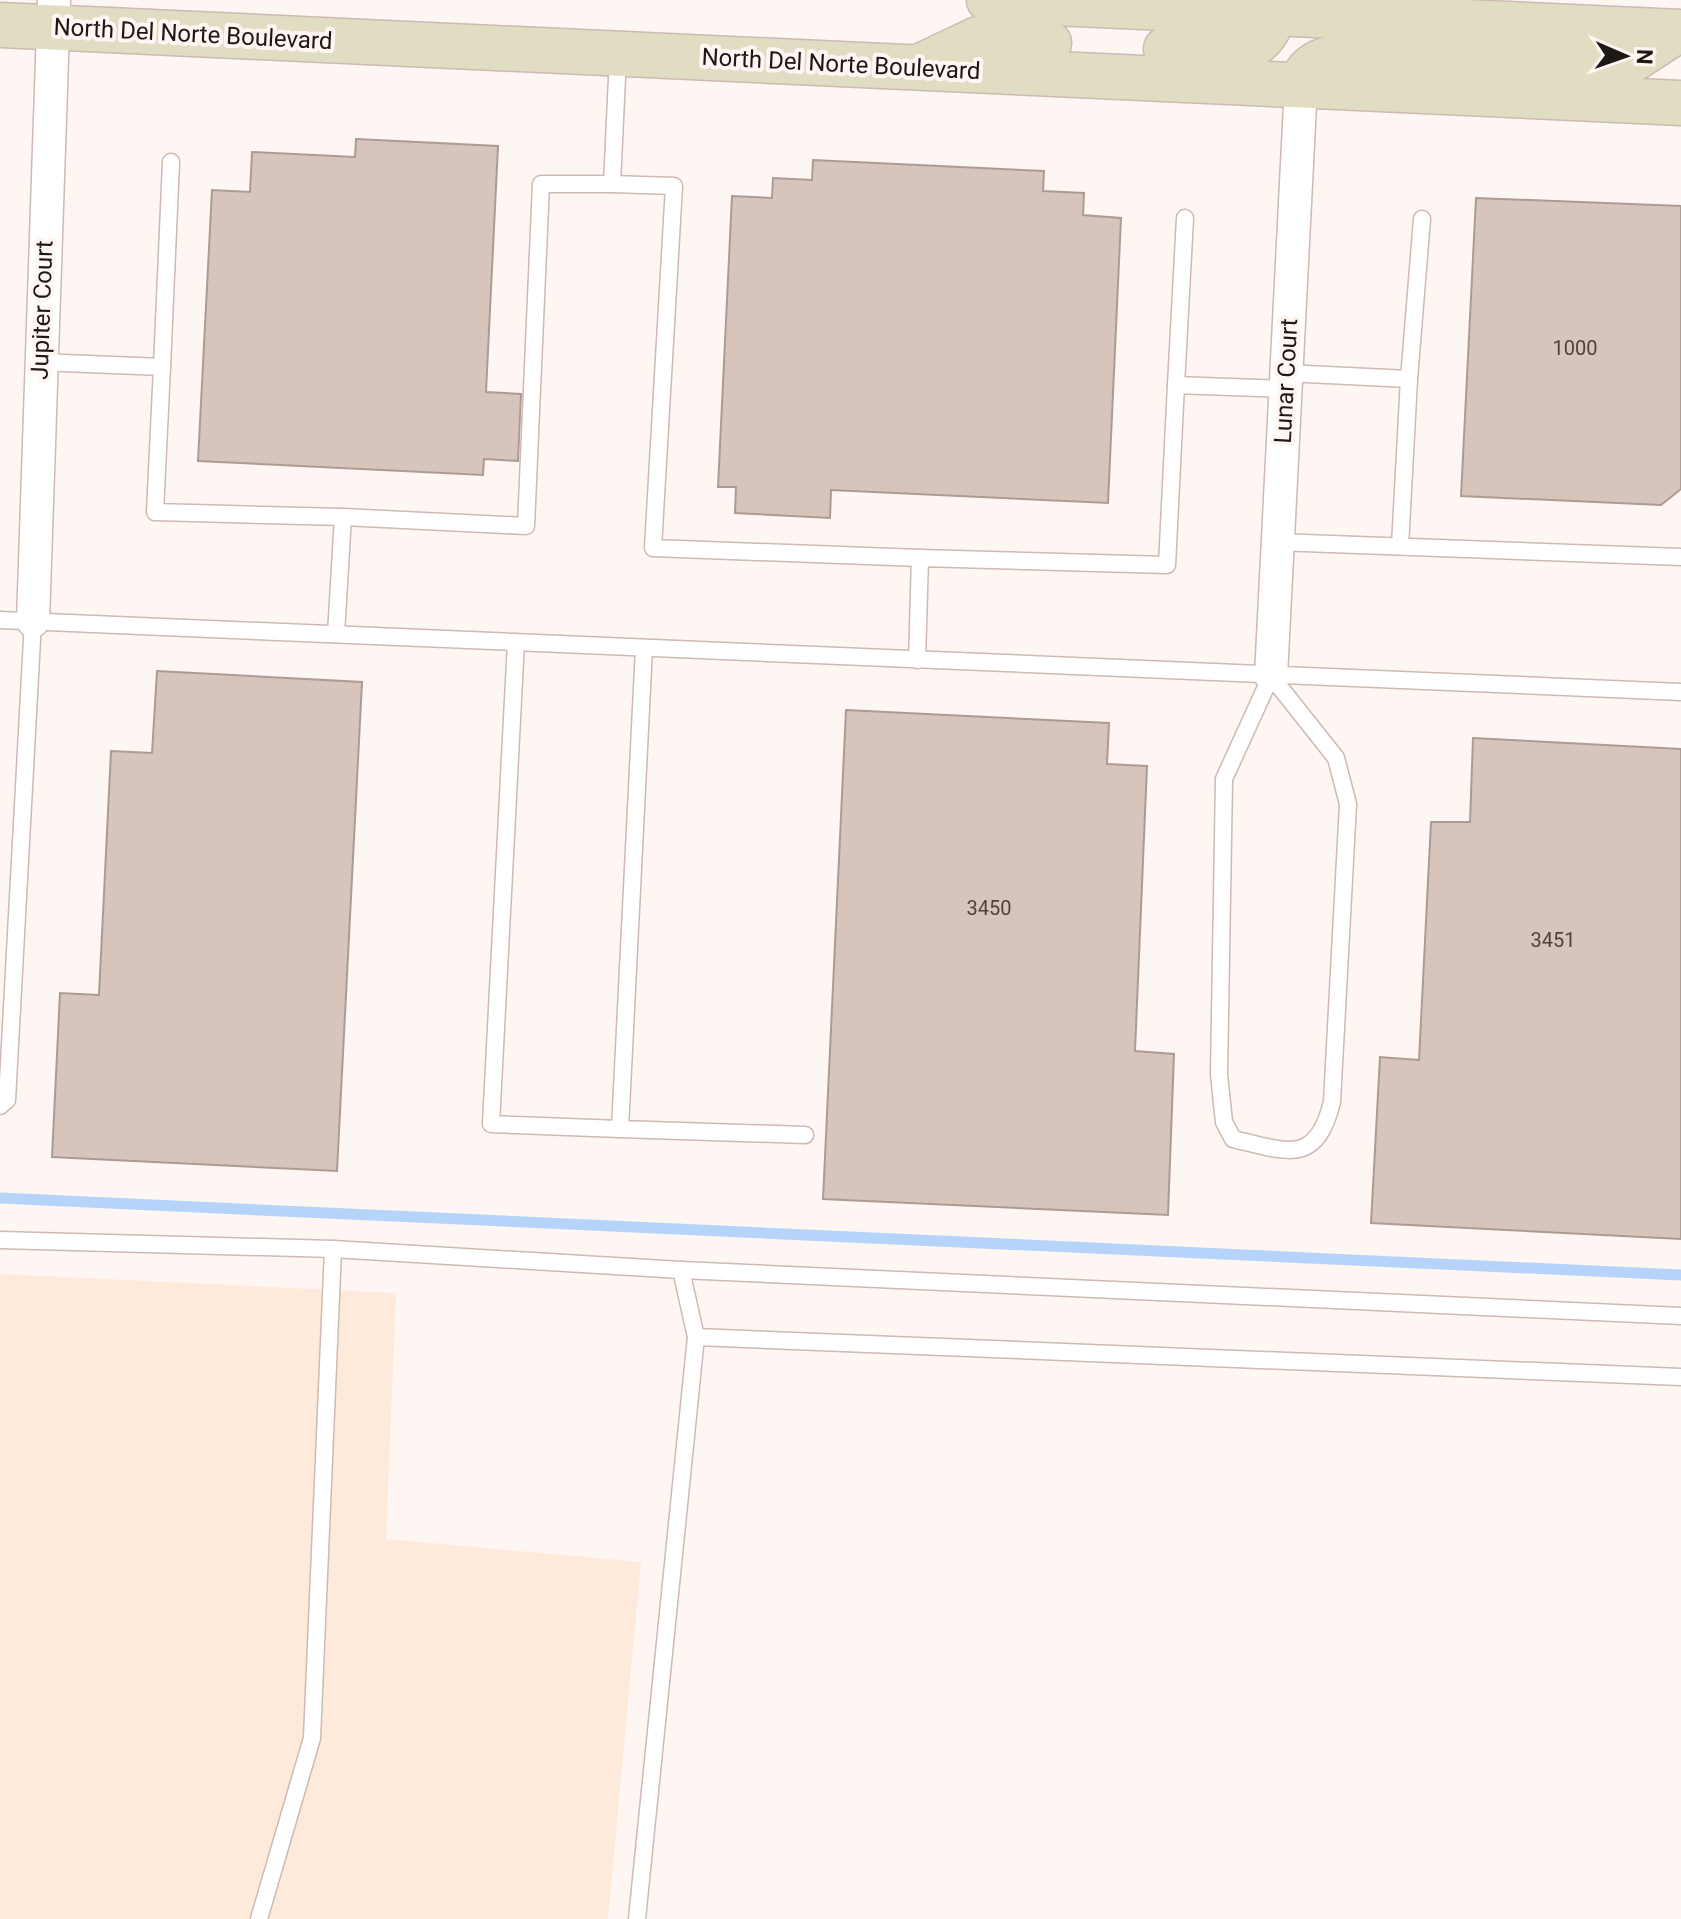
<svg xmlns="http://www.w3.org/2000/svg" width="1681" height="1919" font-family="Roboto,sans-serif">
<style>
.industrial{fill:#feeadb}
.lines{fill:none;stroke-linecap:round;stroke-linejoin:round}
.stream{stroke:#b6d4fa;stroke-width:11}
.building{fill:#d7c4bc;stroke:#ad9b93;stroke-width:2}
.lane-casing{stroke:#cdbab2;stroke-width:19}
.street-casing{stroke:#cdbab2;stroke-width:35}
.secondary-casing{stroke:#cdbab2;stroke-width:47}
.lane{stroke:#fff;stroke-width:16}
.street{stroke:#fff;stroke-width:32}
.secondary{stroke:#e0ddc3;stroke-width:44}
.labels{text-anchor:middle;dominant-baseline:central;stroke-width:8;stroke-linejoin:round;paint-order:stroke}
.number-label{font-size:20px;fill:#4c433f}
.street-label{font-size:24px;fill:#1e1815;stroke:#fef6f3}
</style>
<rect width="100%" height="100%" fill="#fef6f3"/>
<!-- industrial -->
<polygon class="industrial" points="0,1274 396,1293 386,1539 641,1562 608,1919 0,1919"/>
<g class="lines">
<!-- stream -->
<polyline class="stream" points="0,1198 1681,1275"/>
</g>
<!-- building -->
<g class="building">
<polygon points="356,139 498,146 486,392 521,394 518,461 484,459 483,475 198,461 212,190 250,192 252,152 355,157"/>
<polygon points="813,160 1044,171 1043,191 1084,193 1083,215 1121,218 1108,503 831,490 830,518 735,513 736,487 718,487 732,196 772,198 773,178 812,180"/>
<polygon points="1476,198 1681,206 1681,489 1661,505 1461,496"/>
<polygon points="157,671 362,682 337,1171 52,1157 60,993 99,995 111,751 152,753"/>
<polygon points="846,710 1109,723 1107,764 1147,766 1135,1051 1174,1054 1168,1215 823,1199"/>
<polygon points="1473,738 1681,749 1681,1239 1371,1223 1380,1057 1419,1060 1431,822 1470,822"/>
</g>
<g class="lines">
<!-- lane casing -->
<g class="lane-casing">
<g id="lane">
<polyline points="612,184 674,186 653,548 920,558"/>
<polyline points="39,362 162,367 155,512 343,517 336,634"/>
<polyline points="162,367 171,162"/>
<polyline points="1286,373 1409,379 1400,546"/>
<polyline points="1409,379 1422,219"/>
<polyline points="1176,385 1185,218"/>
<polyline points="343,517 526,526 541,184 612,184 618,56"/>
<polyline points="1277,542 1681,557"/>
<polyline points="0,620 1681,692"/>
<polyline points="516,642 491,1124 620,1129"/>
<polyline points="644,648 620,1129 805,1135"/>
<polyline points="917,660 920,558 1167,565 1176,385 1285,389"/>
<path d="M1271,676L1336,758L1348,804L1332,1102C1316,1167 1286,1151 1233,1139L1224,1122L1219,1074L1224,779Z"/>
<polyline points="0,1106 7,1100 33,621"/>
<polyline points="0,1240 333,1249 681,1270 696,1337 1681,1377"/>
<polyline points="681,1270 1681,1316"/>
<polyline points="259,1919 312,1738 333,1249"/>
<polyline points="637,1919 696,1337"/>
</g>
</g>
<!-- street casing -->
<g class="street-casing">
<g id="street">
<polyline points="33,621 54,0"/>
<polyline points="1271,676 1301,85"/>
</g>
</g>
<!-- secondary casing -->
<g class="secondary-casing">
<g id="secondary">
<polyline points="989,0 1681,32"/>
<polyline points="0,25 1681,103"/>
<path d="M1166,49C1208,51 1261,66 1274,13"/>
<polyline points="923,65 978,39 1049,43"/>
<path d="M1301,85C1308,60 1330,58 1354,53L1629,62L1675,32"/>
</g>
</g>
<!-- lane -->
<use href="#lane" class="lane"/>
<!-- street -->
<use href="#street" class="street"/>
<!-- secondary -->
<use href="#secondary" class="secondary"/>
</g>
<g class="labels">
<!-- number labels -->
<g class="number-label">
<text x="1575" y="348">1000</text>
<text x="989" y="908">3450</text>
<text x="1553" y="940">3451</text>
</g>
<!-- street labels -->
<g class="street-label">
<text transform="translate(193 34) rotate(3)">North Del Norte Boulevard</text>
<text transform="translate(841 64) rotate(3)">North Del Norte Boulevard</text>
<text transform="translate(42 310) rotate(-88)">Jupiter Court</text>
<text transform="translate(1286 381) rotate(-87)">Lunar Court</text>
</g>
</g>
<!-- north arrow -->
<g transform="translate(1625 56) rotate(92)" stroke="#fef6f3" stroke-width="6" paint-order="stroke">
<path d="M0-6L14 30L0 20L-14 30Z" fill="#1e1815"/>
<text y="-12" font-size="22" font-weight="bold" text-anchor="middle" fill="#1e1815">N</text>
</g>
</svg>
